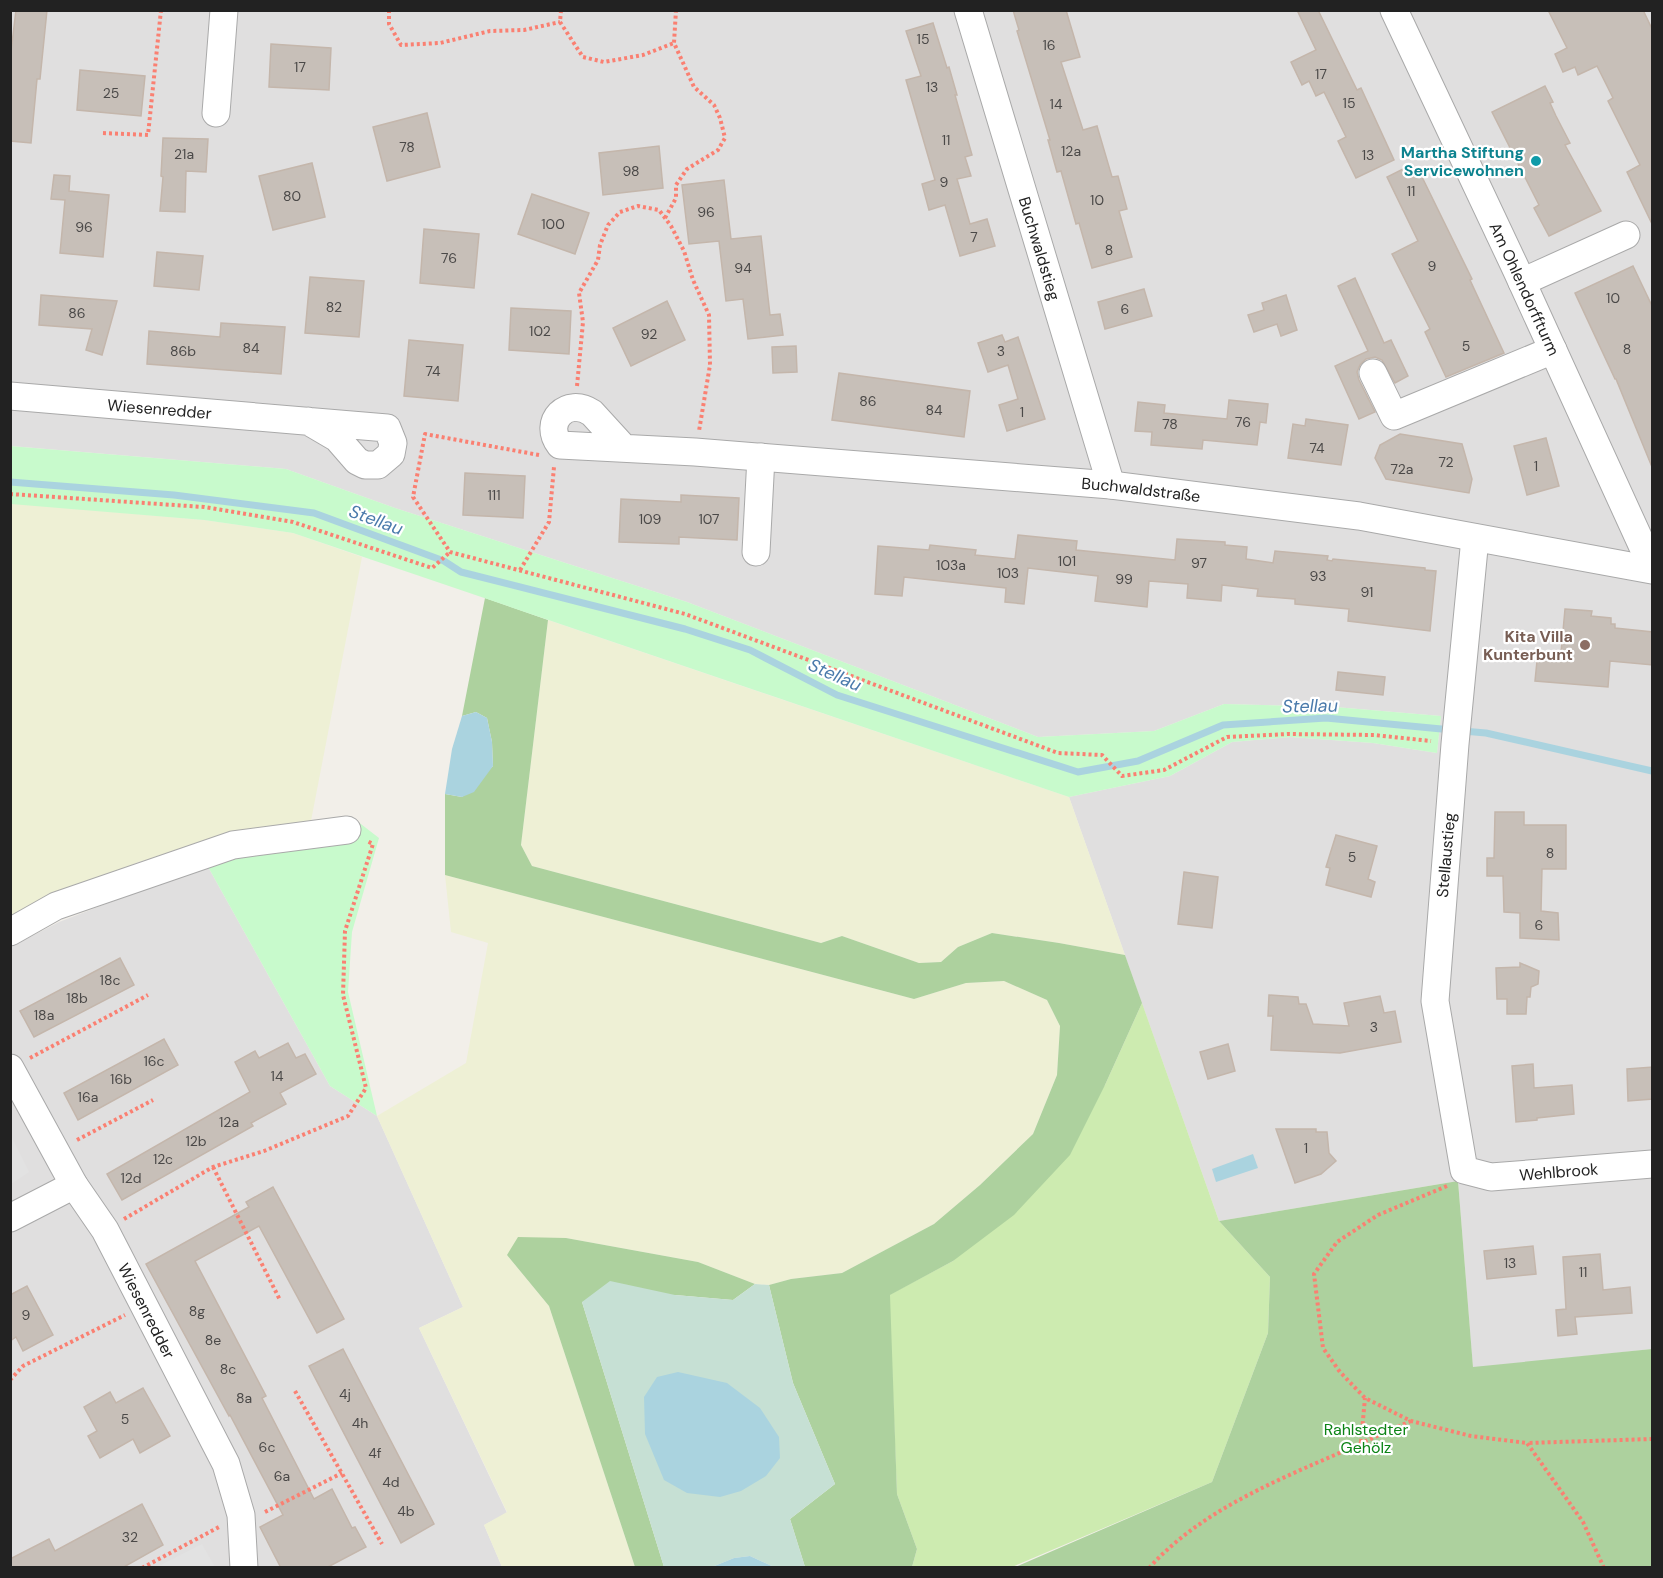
<svg xmlns="http://www.w3.org/2000/svg" width="1663" height="1578" font-family="'DM Sans',sans-serif">
<style>
.residential{fill:#e0dfdf}
.farmland{fill:#eef0d5}
.grass{fill:#cdebb0}
.forest{fill:#add19e}
.wetland{fill:#c6e0d4}
.park{fill:#c8facc}
.parking{fill:#e2e2e2}
.water{fill:#aad3df}
.lines{fill:none;stroke-linecap:round;stroke-linejoin:round}
.stream{stroke:#aad3df;stroke-width:7}
.building{fill:#c7bfb8;stroke:#c4b6ab;stroke-width:1.5}
.minor-casing{stroke:#a9a9a9;stroke-width:29}
.path{stroke:#fa8072;stroke-width:4;stroke-dasharray:3 3;stroke-linecap:butt}
.minor{stroke:#fff;stroke-width:27}
.culture-dot{fill:#0f9aa8;stroke:#fff;stroke-width:2}
.education-dot{fill:#8d6e63;stroke:#fff;stroke-width:2}
.labels{text-anchor:middle;dominant-baseline:central;stroke-width:4.5;stroke-linejoin:round;paint-order:stroke}
.number-label{font-size:14px;fill:#4b4948}
.culture-label{font-size:16px;font-weight:bold;fill:#0d838f;stroke:#fff;text-anchor:end}
.street-label{font-size:16px;fill:#222;stroke:#fff}
.education-label{font-size:16px;font-weight:bold;fill:#785e54;stroke:#fff;text-anchor:end}
.park-label{font-size:16px;fill:#0c8416;stroke:#fff}
.water-label{font-size:18px;font-style:italic;fill:#4a7aab;stroke:#fff}
</style>
<rect width="100%" height="100%" fill="#f2efe9"/>
<!-- residential -->
<g class="residential">
<polygon points="10,11 1652,11 1652,1349 1473,1368 1458,1181 1219,1221 1069,797 1170,776 1232,742 1291,737 1373,743 1437,753 1441,716 1335,707 1224,704 1154,731 1038,737 687,602 395,508 286,469 11,446"/>
<polygon points="207,865 330,1086 377,1116 463,1307 419,1328 507,1513 484,1525 502,1567 11,1568 11,947 59,922"/>
</g>
<!-- farmland -->
<g class="farmland">
<polygon points="11,503 204,520 293,533 362,557 310,826 224,841 138,862 11,923"/>
<polygon points="548,620 1069,797 1125,955 1059,943 992,933 958,947 941,962 919,963 842,936 821,943 532,866 521,845"/>
<polygon points="445,875 914,999 966,983 1004,981 1047,1000 1060,1026 1057,1075 1033,1134 980,1185 934,1224 842,1273 791,1279 769,1285 755,1284 698,1262 566,1238 507,1255 549,1306 635,1567 502,1567 484,1525 507,1512 419,1328 463,1307 377,1116 466,1063 488,943 451,932"/>
</g>
<!-- grass -->
<polygon class="grass" points="1142,1003 1219,1221 1270,1277 1268,1333 1212,1482 1012,1567 912,1567 917,1549 897,1494 889,1295 953,1261 1105,1085"/>
<!-- forest -->
<g class="forest">
<polygon points="485,598 548,620 521,845 532,866 821,943 842,936 919,963 941,962 958,947 992,933 1059,943 1125,955 1142,1003 1105,1085 1070,1155 1014,1215 953,1261 890,1295 897,1494 917,1549 912,1567 805,1567 790,1519 835,1484 793,1383 769,1285 791,1279 842,1273 934,1224 980,1185 1033,1134 1057,1075 1060,1026 1047,1000 1004,981 966,983 914,999 445,875 445,794 462,797 493,766 492,742 487,718 476,712 462,716"/>
<polygon points="1458,1181 1473,1367 1652,1349 1652,1567 1013,1568 1212,1482 1268,1333 1270,1277 1219,1221"/>
<polygon points="518,1237 566,1238 698,1262 755,1284 733,1300 675,1295 582,1302 664,1567 635,1567 549,1306 507,1255"/>
</g>
<!-- wetland -->
<polygon class="wetland" points="610,1281 675,1295 733,1300 755,1284 769,1285 793,1383 835,1484 790,1519 805,1567 774,1567 750,1556 734,1558 712,1567 664,1567 582,1302"/>
<!-- park -->
<g class="park">
<polygon points="10,446 286,469 395,508 687,602 1038,737 1154,731 1224,704 1335,707 1441,716 1437,753 1373,743 1291,737 1232,742 1170,776 1069,797 293,533 204,520 11,504"/>
<polygon points="357,821 379,838 352,932 348,992 377,1116 330,1086 207,865"/>
</g>
<!-- parking -->
<g class="parking">
<polygon points="11,1136 29,1172 11,1184 10,1184"/>
<polygon points="202,1544 215,1567 157,1567"/>
</g>
<!-- water -->
<g class="water">
<polygon points="476,712 487,718 492,742 493,766 474,792 462,797 445,794 452,749 462,716"/>
<polygon points="1253,1154 1258,1168 1216,1182 1212,1169"/>
<polygon points="678,1372 727,1383 760,1408 779,1437 780,1458 766,1476 741,1491 720,1497 687,1493 664,1480 645,1434 644,1397 657,1377"/>
<polygon points="750,1556 774,1567 712,1567 734,1558"/>
</g>
<g class="lines">
<!-- stream -->
<g class="stream">
<polyline points="10,482 174,495 314,513 444,561 461,572 685,629 750,650 837,695 1078,772 1138,761 1223,725 1326,718 1452,730"/>
<polyline points="1463,731 1486,733 1652,771"/>
</g>
</g>
<!-- building -->
<g class="building">
<polygon points="16,10 47,10 40,79 37,79 31,143 10,141 10,60"/>
<polygon points="1013,10 1066,10 1080,57 1061,62 1083,130 1097,126 1112,177 1118,176 1127,209 1119,211 1132,257 1092,268 1079,223 1076,224 1061,171 1057,172 1048,140 1050,140 1017,31 1019,30"/>
<polygon points="1297,10 1318,10 1357,90 1361,88 1394,160 1356,178 1338,141 1346,137 1324,92 1316,96 1309,81 1302,85 1291,62 1316,50"/>
<polygon points="1548,10 1643,10 1653,31 1653,226 1627,172 1640,165 1608,101 1613,98 1597,66 1578,75 1575,67 1563,72 1555,54 1567,48"/>
<polygon points="933,23 947,68 949,67 957,95 955,95 972,155 965,157 971,176 957,179 970,224 987,219 995,246 960,256 945,205 929,210 922,184 935,180 906,80 921,76 906,31"/>
<polygon points="271,44 331,48 329,90 269,87"/>
<polygon points="80,70 145,76 141,116 77,110"/>
<polygon points="1545,86 1553,102 1550,103 1556,116 1570,143 1565,145 1601,211 1549,236 1534,208 1539,205 1492,112"/>
<polygon points="427,113 440,167 387,181 373,127"/>
<polygon points="163,138 208,139 206,172 186,171 185,212 160,211 163,177 161,176"/>
<polygon points="659,146 663,188 603,195 599,153"/>
<polygon points="312,163 325,217 273,230 259,176"/>
<polygon points="1407,167 1412,177 1420,173 1472,279 1470,280 1504,353 1446,377 1425,332 1430,329 1392,254 1418,241 1387,177"/>
<polygon points="54,175 70,176 69,191 109,195 103,257 60,253 65,200 51,199"/>
<polygon points="724,180 731,239 761,236 770,315 780,314 783,335 748,339 743,299 726,301 719,241 689,244 682,185"/>
<polygon points="532,194 589,213 575,254 518,234"/>
<polygon points="424,229 479,234 474,288 420,283"/>
<polygon points="157,252 203,256 199,290 154,286"/>
<polygon points="1633,266 1653,308 1652,467 1616,379 1615,379 1575,293"/>
<polygon points="310,277 364,281 359,337 305,333"/>
<polygon points="1355,278 1384,343 1391,340 1408,376 1395,383 1382,360 1375,357 1366,359 1360,365 1357,372 1359,380 1375,412 1359,419 1335,366 1368,351 1338,286"/>
<polygon points="1144,289 1152,316 1105,329 1098,302"/>
<polygon points="41,295 117,301 102,355 86,350 92,329 39,325"/>
<polygon points="1286,295 1297,330 1281,336 1277,324 1254,332 1248,315 1264,310 1262,303"/>
<polygon points="667,301 685,340 631,366 613,328"/>
<polygon points="511,308 571,311 569,354 509,350"/>
<polygon points="221,323 285,327 281,374 147,364 149,331 220,337"/>
<polygon points="1002,335 1005,342 1018,337 1045,419 1007,431 999,405 1018,399 1008,365 988,372 978,343"/>
<polygon points="409,340 463,345 458,401 404,396"/>
<polygon points="796,346 797,372 773,373 772,347"/>
<polygon points="839,373 970,391 964,437 832,420"/>
<polygon points="1229,400 1268,404 1266,423 1260,422 1257,445 1203,440 1202,449 1151,445 1152,432 1135,431 1138,402 1165,405 1164,413 1227,419"/>
<polygon points="1306,419 1348,425 1341,465 1288,458 1293,424 1305,426"/>
<polygon points="1400,434 1462,444 1472,479 1469,493 1386,479 1375,458 1380,445"/>
<polygon points="1546,438 1559,486 1527,495 1514,446"/>
<polygon points="465,473 525,476 523,518 463,515"/>
<polygon points="681,495 739,498 737,540 679,537 679,544 619,542 621,499 681,502"/>
<polygon points="1018,535 1077,541 1076,550 1175,560 1177,539 1225,542 1225,545 1247,547 1246,559 1273,563 1275,551 1328,556 1327,560 1332,561 1333,559 1425,568 1425,570 1436,571 1430,631 1348,621 1349,609 1295,604 1295,599 1257,596 1258,589 1222,585 1221,601 1187,598 1188,584 1149,581 1147,607 1095,601 1098,576 1028,568 1024,604 1005,602 1006,588 904,577 902,596 875,594 878,546 929,550 930,545 976,550 975,555 1015,559"/>
<polygon points="1565,609 1592,611 1591,616 1611,618 1611,624 1615,624 1615,628 1653,632 1653,665 1610,661 1608,687 1535,681 1538,651 1561,653"/>
<polygon points="1338,672 1385,677 1383,695 1336,690"/>
<polygon points="1495,812 1524,812 1524,825 1566,825 1566,869 1542,869 1541,911 1558,913 1559,940 1520,938 1520,913 1504,912 1503,876 1487,876 1487,858 1494,858"/>
<polygon points="1336,835 1377,846 1368,879 1375,882 1371,897 1326,885 1330,868 1326,867"/>
<polygon points="1184,872 1218,877 1212,928 1178,924"/>
<polygon points="120,958 134,985 34,1037 20,1011"/>
<polygon points="1520,963 1539,971 1538,984 1531,987 1530,997 1527,997 1526,1014 1507,1014 1507,999 1497,999 1496,968 1520,967"/>
<polygon points="1269,995 1298,997 1299,1004 1306,1004 1313,1024 1349,1026 1344,1003 1380,996 1384,1013 1395,1011 1401,1042 1340,1053 1271,1050 1273,1016 1268,1016"/>
<polygon points="164,1039 178,1065 78,1120 64,1093"/>
<polygon points="288,1043 296,1058 305,1054 316,1074 280,1093 286,1104 251,1123 253,1126 122,1200 107,1174 250,1092 235,1062 255,1051 259,1058"/>
<polygon points="1228,1044 1235,1071 1208,1079 1200,1052"/>
<polygon points="1533,1064 1534,1088 1572,1085 1574,1114 1537,1118 1537,1120 1516,1122 1512,1066"/>
<polygon points="1653,1067 1653,1099 1628,1101 1627,1069"/>
<polygon points="1276,1129 1316,1129 1316,1132 1327,1132 1329,1153 1336,1161 1321,1174 1295,1183"/>
<polygon points="273,1187 344,1319 317,1333 259,1226 195,1261 266,1396 262,1398 314,1499 332,1489 352,1528 355,1527 366,1547 326,1568 281,1568 260,1527 283,1515 230,1415 229,1416 146,1264 249,1207 246,1202"/>
<polygon points="1533,1246 1536,1274 1487,1279 1484,1251"/>
<polygon points="1600,1254 1603,1290 1630,1287 1632,1313 1575,1317 1577,1334 1558,1336 1556,1310 1566,1309 1563,1257"/>
<polygon points="27,1286 53,1335 23,1351 16,1337 10,1341 10,1295"/>
<polygon points="343,1349 434,1524 401,1543 309,1366"/>
<polygon points="143,1388 170,1436 140,1453 133,1439 100,1458 88,1436 97,1431 84,1407 110,1392 116,1403"/>
<polygon points="142,1504 163,1545 122,1568 10,1568 10,1559 49,1539 55,1551"/>
</g>
<g class="lines">
<!-- minor casing -->
<g class="minor-casing">
<g id="minor">
<path id="s1" d="M968,10L1111,485"/>
<path id="s2" d="M1394,10L1516,269L1652,567"/>
<polyline points="216,113 224,10"/>
<polyline points="1522,282 1626,235"/>
<polyline points="1373,373 1394,416 1553,350"/>
<path id="s3" d="M10,396L387,428L393,443L391,454L378,465H365L357,461L337,438L308,421"/>
<path id="s4" d="M624,448L592,413C567,396 542,422 560,445L695,452L1111,485L1359,516L1652,570"/>
<path id="s5" d="M1475,538L1455,744L1435,1001L1464,1170L1491,1177L1652,1164"/>
<polyline points="756,552 761,457"/>
<polyline points="10,932 56,906 233,845 347,830"/>
<path id="s6" d="M10,1068L74,1185L105,1230L226,1464L241,1515L244,1568"/>
<polyline points="10,1218 74,1185"/>
</g>
</g>
<!-- path -->
<g class="path">
<polyline points="389,10 389,24 401,45 440,43 490,31 524,30 560,22"/>
<polyline points="561,10 560,22 583,57 604,62 643,55 674,43"/>
<polyline points="103,133 148,135 161,10"/>
<polyline points="665,218 676,198 676,185 687,169 718,150 725,138 720,118 714,105 694,87 674,43 676,10"/>
<polyline points="577,386 583,322 579,293 598,260 600,245 608,225 620,212 638,206 659,210 671,226 684,251 693,280 709,315 710,365 699,431"/>
<polyline points="539,455 425,434 413,497 450,552 685,614 1058,753 1102,755 1122,776 1164,770 1227,737 1288,734 1374,735 1431,741"/>
<polyline points="10,494 204,507 293,522 432,568 450,552"/>
<polyline points="520,570 549,522 554,467"/>
<polyline points="30,1058 148,995"/>
<polyline points="77,1140 153,1100"/>
<polyline points="213,1167 280,1300"/>
<polyline points="1447,1186 1378,1215 1337,1242 1314,1274 1323,1348 1340,1372 1365,1398 1411,1421 1471,1436 1527,1443"/>
<polyline points="124,1219 213,1167 264,1151 348,1116 366,1088 343,995 345,931 373,844 367,841"/>
<polyline points="10,1380 23,1366 125,1315"/>
<polyline points="295,1391 382,1544"/>
<polyline points="1361,1442 1365,1398"/>
<polyline points="265,1512 342,1473"/>
<polyline points="142,1568 219,1527"/>
<path d="M1149,1568C1193,1519 1255,1490 1314,1464C1347,1450 1378,1435 1411,1421"/>
<polyline points="1604,1568 1583,1522 1527,1443 1652,1439"/>
</g>
<!-- minor -->
<use href="#minor" class="minor"/>
</g>
<!-- markers -->
<circle class="culture-dot" cx="1536" cy="161" r="6"/>
<circle class="education-dot" cx="1585" cy="645" r="6"/>
<g class="labels">
<!-- number labels -->
<g class="number-label">
<text x="923" y="39">15</text>
<text x="1049" y="45">16</text>
<text x="300" y="67">17</text>
<text x="1321" y="74">17</text>
<text x="932" y="87">13</text>
<text x="111" y="93">25</text>
<text x="1349" y="103">15</text>
<text x="1056" y="104">14</text>
<text x="946" y="140">11</text>
<text x="407" y="147">78</text>
<text x="1071" y="151">12a</text>
<text x="184" y="154">21a</text>
<text x="1368" y="155">13</text>
<text x="631" y="171">98</text>
<text x="944" y="182">9</text>
<text x="1411" y="191">11</text>
<text x="292" y="196">80</text>
<text x="1097" y="200">10</text>
<text x="706" y="212">96</text>
<text x="553" y="224">100</text>
<text x="84" y="227">96</text>
<text x="974" y="237">7</text>
<text x="1109" y="250">8</text>
<text x="449" y="258">76</text>
<text x="1432" y="266">9</text>
<text x="743" y="268">94</text>
<text x="1613" y="298">10</text>
<text x="334" y="307">82</text>
<text x="1125" y="309">6</text>
<text x="77" y="313">86</text>
<text x="540" y="331">102</text>
<text x="649" y="334">92</text>
<text x="1466" y="346">5</text>
<text x="251" y="348">84</text>
<text x="1627" y="349">8</text>
<text x="183" y="351">86b</text>
<text x="1001" y="351">3</text>
<text x="433" y="371">74</text>
<text x="868" y="401">86</text>
<text x="934" y="410">84</text>
<text x="1022" y="412">1</text>
<text x="1243" y="422">76</text>
<text x="1170" y="424">78</text>
<text x="1317" y="448">74</text>
<text x="1446" y="462">72</text>
<text x="1536" y="466">1</text>
<text x="1402" y="469">72a</text>
<text x="494" y="495">111</text>
<text x="650" y="519">109</text>
<text x="709" y="519">107</text>
<text x="1067" y="561">101</text>
<text x="1199" y="563">97</text>
<text x="951" y="565">103a</text>
<text x="1008" y="573">103</text>
<text x="1318" y="576">93</text>
<text x="1124" y="579">99</text>
<text x="1367" y="592">91</text>
<text x="1550" y="853">8</text>
<text x="1352" y="857">5</text>
<text x="1539" y="925">6</text>
<text x="110" y="980">18c</text>
<text x="77" y="998">18b</text>
<text x="44" y="1015">18a</text>
<text x="1374" y="1027">3</text>
<text x="154" y="1061">16c</text>
<text x="277" y="1076">14</text>
<text x="121" y="1079">16b</text>
<text x="88" y="1097">16a</text>
<text x="229" y="1122">12a</text>
<text x="196" y="1141">12b</text>
<text x="1306" y="1148">1</text>
<text x="163" y="1159">12c</text>
<text x="131" y="1178">12d</text>
<text x="1510" y="1263">13</text>
<text x="1583" y="1272">11</text>
<text x="197" y="1311">8g</text>
<text x="26" y="1315">9</text>
<text x="213" y="1340">8e</text>
<text x="228" y="1369">8c</text>
<text x="345" y="1394">4j</text>
<text x="244" y="1398">8a</text>
<text x="125" y="1419">5</text>
<text x="360" y="1423">4h</text>
<text x="267" y="1447">6c</text>
<text x="375" y="1453">4f</text>
<text x="282" y="1476">6a</text>
<text x="391" y="1482">4d</text>
<text x="406" y="1511">4b</text>
<text x="130" y="1537">32</text>
</g>
<!-- culture labels -->
<g class="culture-label">
<text x="1524" y="152">Martha Stiftung<tspan x="1524" dy="18">Servicewohnen</tspan></text>
</g>
<!-- street labels -->
<g class="street-label">
<text stroke="none"><textPath href="#s1" startOffset="249">Buchwaldstieg</textPath></text>
<text stroke="none"><textPath href="#s2" startOffset="308">Am Ohlendorffturm</textPath></text>
<text stroke="none"><textPath href="#s3" startOffset="150">Wiesenredder</textPath></text>
<text stroke="none"><textPath href="#s4" startOffset="699">Buchwaldstraße</textPath></text>
<text transform="translate(1446 855) rotate(-85)">Stellaustieg</text>
<text stroke="none"><textPath href="#s5" startOffset="732">Wehlbrook</textPath></text>
<text stroke="none"><textPath href="#s6" startOffset="279">Wiesenredder</textPath></text>
</g>
<!-- education labels -->
<g class="education-label">
<text x="1573" y="636">Kita Villa<tspan x="1573" dy="18">Kunterbunt</tspan></text>
</g>
<!-- park labels -->
<g class="park-label">
<text x="1366" y="1429">Rahlstedter<tspan x="1366" dy="18">Gehölz</tspan></text>
</g>
<!-- water labels -->
<g class="water-label">
<text transform="translate(376 520) rotate(20)">Stellau</text>
<text transform="translate(835 675) rotate(24)">Stellau</text>
<text transform="translate(1310 706) rotate(-1)">Stellau</text>
</g>
</g>
<!-- border -->
<rect width="1663" height="1578" fill="none" stroke="#222222" stroke-width="24"/>
</svg>
